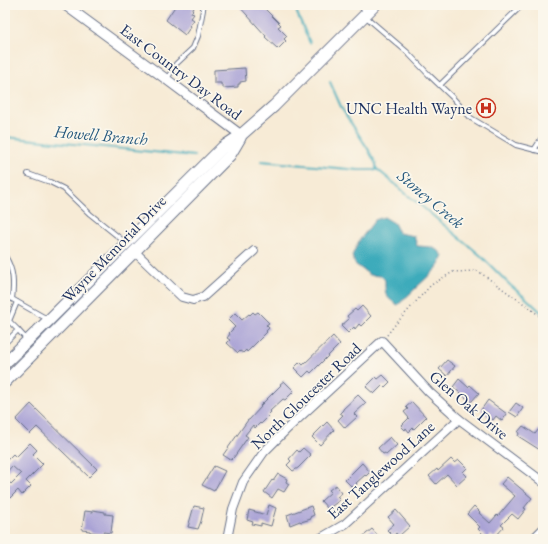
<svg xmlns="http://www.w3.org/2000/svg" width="548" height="544" font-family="'EB Garamond',serif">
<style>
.water{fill:#3dabbb;stroke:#2c6d8c}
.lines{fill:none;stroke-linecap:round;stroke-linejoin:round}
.stream{stroke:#3dabbb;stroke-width:2}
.building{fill:#a9a2d5}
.service-casing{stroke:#687188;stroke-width:6}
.minor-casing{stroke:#687188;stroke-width:10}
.tertiary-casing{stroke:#687188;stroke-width:11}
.secondary-casing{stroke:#687188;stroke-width:13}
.path{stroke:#687188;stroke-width:1.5;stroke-dasharray:1 3;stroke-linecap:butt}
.service{stroke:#fff;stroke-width:4}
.minor{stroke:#fff;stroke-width:8}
.tertiary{stroke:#fff;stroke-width:9}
.secondary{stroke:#fff;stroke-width:11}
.labels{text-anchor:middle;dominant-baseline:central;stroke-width:3.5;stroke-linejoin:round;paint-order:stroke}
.street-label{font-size:16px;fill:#1b2f5e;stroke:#fbf7ec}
.poi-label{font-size:16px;fill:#1b2f5e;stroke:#fbf7ec;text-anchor:end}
.water-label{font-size:17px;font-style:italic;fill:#275a7f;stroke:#fbf7ec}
</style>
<rect width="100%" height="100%" fill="#fbf7ec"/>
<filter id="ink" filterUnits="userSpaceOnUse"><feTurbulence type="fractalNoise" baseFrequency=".025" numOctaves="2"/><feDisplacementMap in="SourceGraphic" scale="8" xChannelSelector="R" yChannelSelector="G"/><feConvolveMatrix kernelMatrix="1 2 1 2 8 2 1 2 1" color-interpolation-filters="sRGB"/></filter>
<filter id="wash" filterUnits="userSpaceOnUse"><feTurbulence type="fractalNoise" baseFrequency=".012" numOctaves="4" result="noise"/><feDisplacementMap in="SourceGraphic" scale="16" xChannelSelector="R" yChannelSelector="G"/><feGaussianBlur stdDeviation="0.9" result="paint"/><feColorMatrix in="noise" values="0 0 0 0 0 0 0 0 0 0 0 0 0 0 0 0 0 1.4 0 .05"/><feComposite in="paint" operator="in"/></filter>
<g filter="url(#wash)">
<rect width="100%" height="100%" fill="#f7ebd6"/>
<!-- water -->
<path class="water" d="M384,217L394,223L399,233L414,236L417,246L431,247L439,251L443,256L437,268L398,305C385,297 385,295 385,280L381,276L370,275L355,264L352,256L359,241L375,220Z"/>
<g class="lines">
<!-- stream -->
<g class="stream">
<polyline points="296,5 297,13 310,43"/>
<polyline points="330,82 342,109 368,149 376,164 376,168 378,170 400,188 406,194 419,204 480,255 510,285 528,300 543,314"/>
<polyline points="5,137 143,151 194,156"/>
<polyline points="261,161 359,170 378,170"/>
</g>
</g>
<g id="blocks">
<!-- building -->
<g class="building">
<polygon points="176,5 190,5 194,8 191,13 194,14 191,18 194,20 190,25 191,26 185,35 166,20"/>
<polygon points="238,5 261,5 281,25 278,27 287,36 284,39 286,41 278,49 265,37 266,36"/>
<polygon points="245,68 246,81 240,82 240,84 238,84 238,87 223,88 223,85 221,85 221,83 214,83 214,70"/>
<polygon points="362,306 371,316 361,326 359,324 355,329 354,327 348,333 341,326 349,319 347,316 355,309 357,311"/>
<polygon points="253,312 255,314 258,312 269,323 266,325 269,328 266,331 267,332 247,352 246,350 243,353 240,351 238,353 227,343 230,340 227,338 230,334 229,333 235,327 228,320 235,313 242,320 249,314 250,315"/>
<polygon points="333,336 340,344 311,373 309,371 303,377 294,368 300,362 303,365"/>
<polygon points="447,360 455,366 447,376 439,369"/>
<polygon points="383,375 390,382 385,387 383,385 374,394 366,387 376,377 378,379"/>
<polygon points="459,379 468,387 470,385 479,393 471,402 453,387"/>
<polygon points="284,381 294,391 285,400 283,399 270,411 271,412 267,416 268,417 261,424 260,423 255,428 253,425 245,435 248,437 234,457 231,460 223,455 248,420 249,420 261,407 260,406 281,385 280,384"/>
<polygon points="358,395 366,403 354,414 357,417 345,428 338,420 343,415 340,413 343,410 343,409"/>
<polygon points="488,400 507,414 502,421 496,416 493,420 481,410"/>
<polygon points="412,402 426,417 414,429 413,428 409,432 406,428 405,430 401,426 409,418 404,412 408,409 406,407"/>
<polygon points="516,403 523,408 517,417 509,412"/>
<polygon points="31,404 97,469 89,477 37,427 30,434 16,420"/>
<polygon points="327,422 334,430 320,445 312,437"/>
<polygon points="523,426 535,434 539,429 543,432 543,445 540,450 518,436 519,434 518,432"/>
<polygon points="390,437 397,445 386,455 385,453 383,454 378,448"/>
<polygon points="30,443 37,450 33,454 43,464 26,481 31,486 22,495 18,490 5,503 5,478 11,484 21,474 12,466 5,474 5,462 13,454 16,457"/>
<polygon points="303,448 311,455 298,468 293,471 287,465 291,461 289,459 297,450 299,452"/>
<polygon points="451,459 455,463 459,460 467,468 463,472 467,476 457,485 447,474 436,484 429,476 437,469 438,471"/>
<polygon points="362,463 370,472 366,476 365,475 356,483 357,484 353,488 345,480"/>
<polygon points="214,466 225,471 214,491 202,485"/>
<polygon points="278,474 287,479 286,482 289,484 284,492 278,489 272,498 264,492 272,480 273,481"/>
<polygon points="507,477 532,498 524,508 526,509 518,519 512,514 501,525 504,527 494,538 491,535 488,539 478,529 480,527 467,514 474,506 480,512 479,513 490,523 497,515 498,516 515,496 501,484"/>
<polygon points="336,485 342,493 337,497 340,500 328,509 321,501 331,492 329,490"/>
<polygon points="269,505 276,508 271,526 261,523 261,526 252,524 253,522 247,520 249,510 266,515"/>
<polygon points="194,506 204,508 201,521 198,529 188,527"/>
<polygon points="311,506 314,515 310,517 311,519 301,522 300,521 290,525 287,515"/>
<polygon points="93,510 105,512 105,514 113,515 111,533 103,532 103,534 90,532 90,531 82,530 85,511 93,512"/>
<polygon points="396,510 410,526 399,536 396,533 393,536 387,530 394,524 388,517"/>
<polygon points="372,529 381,539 360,539"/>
</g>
</g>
</g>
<g filter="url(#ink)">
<use href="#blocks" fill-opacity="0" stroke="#687188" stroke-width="1"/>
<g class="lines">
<!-- service casing -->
<g class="service-casing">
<g id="service">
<polyline points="365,16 407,52 430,76 452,97 471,118 516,145 543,152"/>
<polyline points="167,79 176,64 193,48 198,36 203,10 203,5"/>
<polyline points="440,85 522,5"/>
<polyline points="534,150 543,136"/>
<polyline points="28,174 50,182 64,189 90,214 126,243"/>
<path d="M5,256C14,270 14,284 12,299"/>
<polyline points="5,295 49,320"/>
<polyline points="18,330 28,341"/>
<polyline points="5,343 18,330 9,321 17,302"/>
</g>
</g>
<!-- minor casing -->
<g class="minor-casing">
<g id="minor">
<polyline points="362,5 369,12"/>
<polyline points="134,251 182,297 193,300 203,297 254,251"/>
<polyline points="227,539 233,509 243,482 264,452 288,428 382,341 429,392 459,419 543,482"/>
<polyline points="319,539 345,524 459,419"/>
<polyline points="533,539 543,529"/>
</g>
</g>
<!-- tertiary casing -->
<g class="tertiary-casing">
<polyline id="tertiary" points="65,5 166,79 241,135"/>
</g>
<!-- secondary casing -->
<g class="secondary-casing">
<g id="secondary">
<polyline points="5,363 49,320 223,147 241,135 274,106 375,5"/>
<path d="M5,382C80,307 155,230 230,155L240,138"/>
</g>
</g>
<!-- path -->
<polyline class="path" points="387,335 394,326 431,285 453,272 478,271 507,292 530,308 543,319"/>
<!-- service -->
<use href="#service" class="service"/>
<!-- minor -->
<use href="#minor" class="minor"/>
<!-- tertiary -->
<use href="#tertiary" class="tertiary"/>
<!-- secondary -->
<use href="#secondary" class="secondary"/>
</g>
</g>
<!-- icons -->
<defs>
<g id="hospital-ring" transform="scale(1)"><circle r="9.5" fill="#fbf7ec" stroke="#c8321e" stroke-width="1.5"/><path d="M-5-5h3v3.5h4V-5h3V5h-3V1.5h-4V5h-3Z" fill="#c8321e"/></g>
</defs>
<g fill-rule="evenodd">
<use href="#hospital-ring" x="486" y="108"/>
</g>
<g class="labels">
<!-- street labels -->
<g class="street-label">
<text transform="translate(181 72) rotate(37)">East Country Day Road</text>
<text transform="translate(114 249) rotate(-46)">Wayne Memorial Drive</text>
<text transform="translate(306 396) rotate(-44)">North Gloucester Road</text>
<text transform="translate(469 405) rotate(40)">Glen Oak Drive</text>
<text transform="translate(381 470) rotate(-42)">East Tanglewood Lane</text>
</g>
<!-- poi labels -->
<g class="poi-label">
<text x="472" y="108">UNC Health Wayne</text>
</g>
<!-- water labels -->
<g class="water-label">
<text transform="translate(101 135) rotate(5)">Howell Branch</text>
<text transform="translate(431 199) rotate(40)">Stoney Creek</text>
</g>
</g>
<!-- margin -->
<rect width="548" height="544" fill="none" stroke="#fbf7ec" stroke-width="20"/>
</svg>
